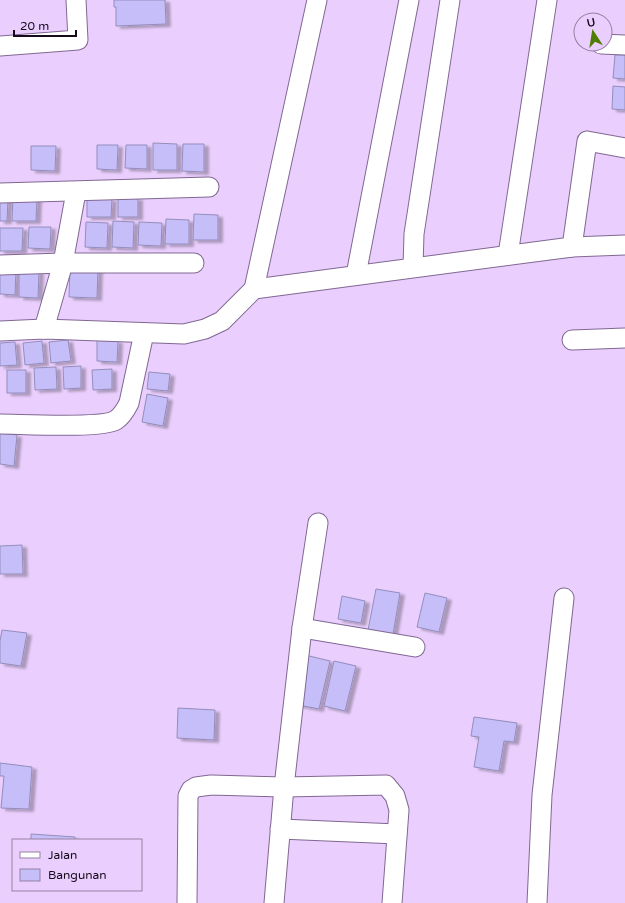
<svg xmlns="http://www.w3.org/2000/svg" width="625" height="903" font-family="'Varela Round',sans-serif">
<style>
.building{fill:#c6bef8;stroke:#938dbc;filter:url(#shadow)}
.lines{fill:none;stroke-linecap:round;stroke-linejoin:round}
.street-casing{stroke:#806892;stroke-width:21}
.street{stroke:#fff;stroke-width:19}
</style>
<defs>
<filter id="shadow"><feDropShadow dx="4.5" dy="2.5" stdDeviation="1" flood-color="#0004"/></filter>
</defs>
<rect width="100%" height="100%" fill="#eacffe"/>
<!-- building -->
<g class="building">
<polygon points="114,0 165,0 166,24 116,26 116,7 114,7"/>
<polygon points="615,55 625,55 625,79 613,78"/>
<polygon points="613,86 625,87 625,110 612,109"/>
<polygon points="153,143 177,144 177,170 153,170"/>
<polygon points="183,144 204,144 204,172 182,171"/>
<polygon points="97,145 118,145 117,170 97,169"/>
<polygon points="126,145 147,145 147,169 125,168"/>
<polygon points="31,146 56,146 55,171 31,170"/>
<polygon points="13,197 37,198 36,221 12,221"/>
<rect x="118" y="198" width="20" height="19"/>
<polygon points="0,199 8,199 7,221 0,221"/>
<polygon points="87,199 112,199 111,217 87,217"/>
<polygon points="194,214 218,215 218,240 193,240"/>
<polygon points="166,219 189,220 189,244 165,244"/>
<polygon points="113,221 134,222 133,248 112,247"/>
<polygon points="86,222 108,223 107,248 85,247"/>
<polygon points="139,222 162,223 161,246 138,245"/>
<polygon points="29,227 51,227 50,249 28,248"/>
<polygon points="0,228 23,228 22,251 0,251"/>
<polygon points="70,268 98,269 97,298 69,297"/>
<polygon points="0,270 16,271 15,295 0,294"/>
<polygon points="19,271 39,271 38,298 19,297"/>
<polygon points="68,340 71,361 51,363 49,342"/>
<polygon points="97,340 118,341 117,362 97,361"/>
<polygon points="42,341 44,363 25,365 23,343"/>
<polygon points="15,342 17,365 0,366 0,343"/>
<polygon points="81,366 81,388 64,389 63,367"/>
<polygon points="56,367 57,389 35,390 34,368"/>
<polygon points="112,369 112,389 93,390 92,370"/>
<rect x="7" y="370" width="19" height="23"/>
<polygon points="149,372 170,374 168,391 147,389"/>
<polygon points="147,394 168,398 163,426 142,422"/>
<polygon points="0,433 17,435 14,466 0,464"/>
<polygon points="22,545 23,574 0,574 0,546"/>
<polygon points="376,589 400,593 393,634 368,630"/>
<polygon points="425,593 447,598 439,632 417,627"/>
<polygon points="342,596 365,601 361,623 338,619"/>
<polygon points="2,630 27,633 21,666 0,663 0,641"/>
<polygon points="305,655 330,661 319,709 294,704"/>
<polygon points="334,661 356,666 345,711 324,706"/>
<polygon points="178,708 215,710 214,740 177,738"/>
<polygon points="474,717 517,723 514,742 504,741 499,771 474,767 479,737 471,736"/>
<polygon points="0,763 32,767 29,809 1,808 4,776 0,776"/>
<polygon points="31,834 75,837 75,840 31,840"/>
</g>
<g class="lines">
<!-- street casing -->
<g class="street-casing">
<g id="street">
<polyline points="601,44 625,45"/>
<polyline points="0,46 78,40 76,0"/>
<polyline points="0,193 209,187"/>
<polyline points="572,247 587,141 625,148"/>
<polyline points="508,255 547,0"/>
<polyline points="0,265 63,263 194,263"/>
<polyline points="413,267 414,234 450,0"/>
<polyline points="356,275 409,0"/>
<polyline points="254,289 317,0"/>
<polyline points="44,329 63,263 76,192"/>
<polyline points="0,331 44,329 184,334 205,329 222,321 254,289 572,247 625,245"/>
<polyline points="572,340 625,338"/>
<path d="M0,424C21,424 101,429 116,420C122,416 126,409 129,403L144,333"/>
<polyline points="302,628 415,647"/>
<polyline points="280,829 397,834"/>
<polyline points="187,903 188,796 191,790 196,787 211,785 284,787 386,785 395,796 399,810 392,903"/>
<polyline points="274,903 284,787 302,628 318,523"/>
<polyline points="537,903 542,795 564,598"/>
</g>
</g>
<!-- street -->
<use href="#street" class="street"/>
</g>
<!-- legend -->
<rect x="12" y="839" width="130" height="52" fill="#eacffe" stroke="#9581a3"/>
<rect x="20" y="852" width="20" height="6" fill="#ffffff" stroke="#9581a3"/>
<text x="48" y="859" font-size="12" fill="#150b1b">Jalan</text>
<rect x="20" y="869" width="20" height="12" fill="#c6bef8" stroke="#9581a3"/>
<text x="48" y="879" font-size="12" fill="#150b1b">Bangunan</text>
<!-- north arrow -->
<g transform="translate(593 32) rotate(348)"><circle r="19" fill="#eacffe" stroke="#9581a3"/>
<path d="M0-3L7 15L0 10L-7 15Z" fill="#4e7d05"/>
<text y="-6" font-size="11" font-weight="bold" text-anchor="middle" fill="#150b1b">U</text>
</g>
<!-- scale -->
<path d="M14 30v6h62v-6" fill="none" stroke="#150b1b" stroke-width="2"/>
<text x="20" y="30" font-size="12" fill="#150b1b" stroke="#eacffe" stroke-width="3" paint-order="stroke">20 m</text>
</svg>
